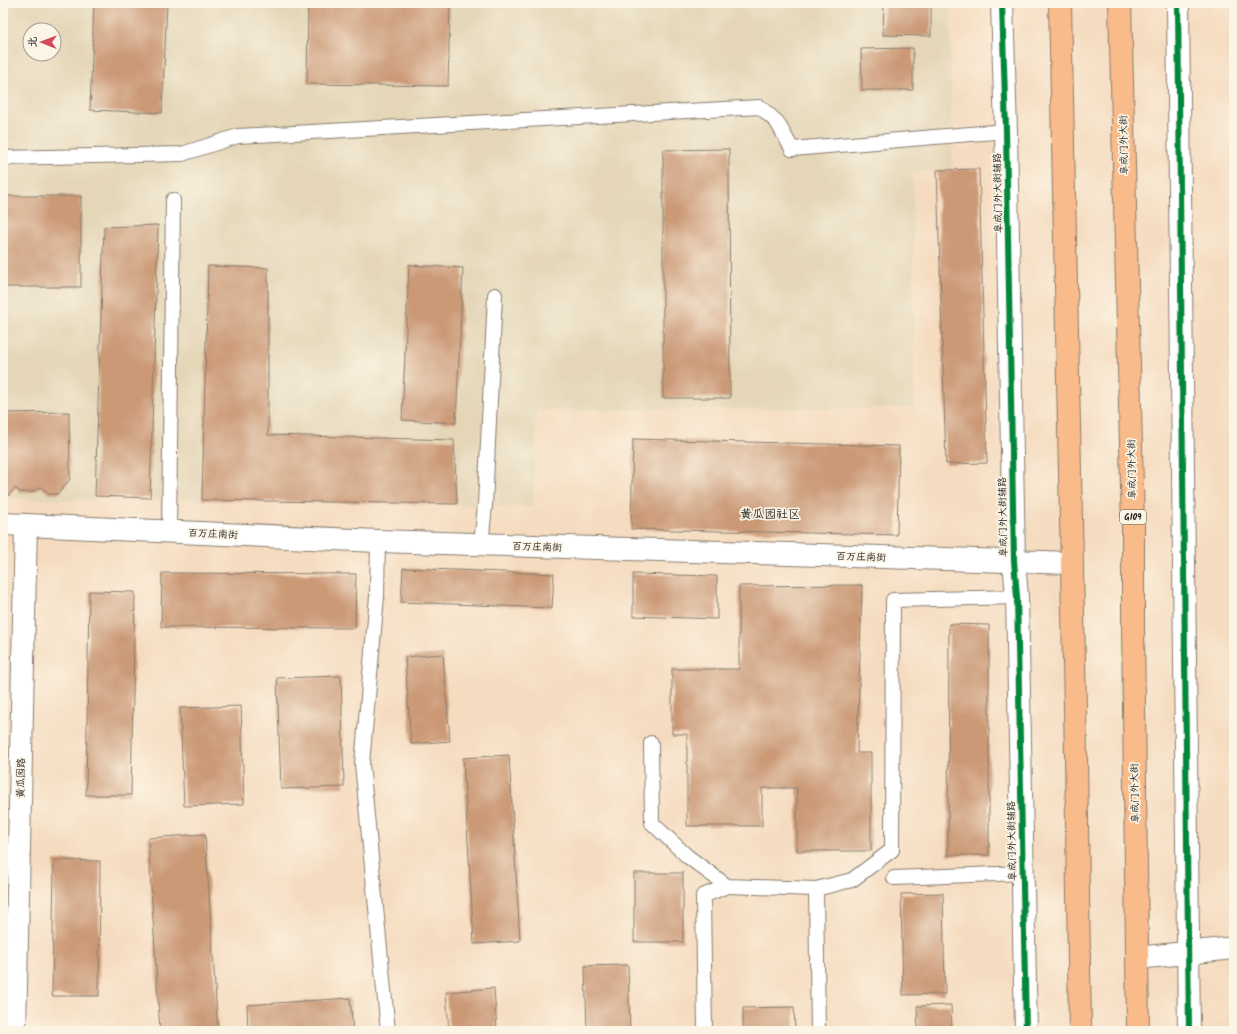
<svg xmlns="http://www.w3.org/2000/svg" width="1237" height="1034" font-family="Kalam,'LXGW WenKai TC',sans-serif">
<style>
.built{fill:#e4d6b7;fill-rule:evenodd}
.building{fill:#cb9976}
.lines{fill:none;stroke-linecap:round;stroke-linejoin:round}
.service-casing{stroke:#887c6e;stroke-width:16}
.minor-casing{stroke:#887c6e;stroke-width:24}
.tertiary-casing{stroke:#887c6e;stroke-width:24}
.trunk-casing{stroke:#887c6e;stroke-width:24}
.service{stroke:#fff;stroke-width:14}
.minor{stroke:#fff;stroke-width:22}
.tertiary{stroke:#fff;stroke-width:22}
.trunk{stroke:#fabb8b;stroke-width:22}
.cycleway-casing{stroke:#fcf5e5;stroke-width:8}
.cycleway{stroke:#00873e;stroke-width:6}
.labels{text-anchor:middle;dominant-baseline:central;stroke-width:3.5;stroke-linejoin:round;paint-order:stroke}
.shield{fill:#fcf5e5;stroke:#5f5d58;stroke-width:1}
.shield-label{font-size:9px;font-weight:bold;fill:#1c1c1c}
.street-label{font-size:10px;fill:#1c1c1c;stroke:#fcf5e5}
.quarter-label{font-size:12px;fill:#1c1c1c;stroke:#fcf5e5}
</style>
<rect width="100%" height="100%" fill="#fcf5e5"/>
<filter id="ink" filterUnits="userSpaceOnUse"><feTurbulence type="fractalNoise" baseFrequency=".025" numOctaves="2"/><feDisplacementMap in="SourceGraphic" scale="8" xChannelSelector="R" yChannelSelector="G"/><feConvolveMatrix kernelMatrix="1 2 1 2 8 2 1 2 1" color-interpolation-filters="sRGB"/></filter>
<filter id="wash" filterUnits="userSpaceOnUse"><feTurbulence type="fractalNoise" baseFrequency=".012" numOctaves="4" result="noise"/><feDisplacementMap in="SourceGraphic" scale="16" xChannelSelector="R" yChannelSelector="G"/><feGaussianBlur stdDeviation="0.9" result="paint"/><feColorMatrix in="noise" values="0 0 0 0 0 0 0 0 0 0 0 0 0 0 0 0 0 1.4 0 .05"/><feComposite in="paint" operator="in"/></filter>
<g filter="url(#wash)">
<rect width="100%" height="100%" fill="#f5dcc0"/>
<!-- built -->
<path class="built" d="M3,3H950L952,168L913,173L914,408L536,410L533,507L202,500L96,496L94,501L3,498ZM30,30H54V54H30Z"/>
<g id="blocks">
<!-- building -->
<g class="building">
<polygon points="94,3 167,3 162,113 90,110"/>
<polygon points="308,3 450,3 448,86 307,84"/>
<polygon points="884,3 931,3 931,36 883,35"/>
<polygon points="913,48 913,90 862,90 861,49"/>
<polygon points="729,149 730,398 663,398 663,150"/>
<polygon points="979,169 987,463 946,464 937,170"/>
<rect x="3" y="196" width="78" height="91"/>
<polygon points="158,225 150,498 95,496 104,227"/>
<polygon points="409,265 463,268 456,423 402,420"/>
<polygon points="208,266 268,268 268,435 454,440 457,504 202,500"/>
<polygon points="69,412 70,479 58,494 49,494 41,487 32,492 20,492 15,488 9,495 3,494 3,413"/>
<polygon points="633,439 899,446 897,535 631,529"/>
<polygon points="403,568 554,574 552,608 401,602"/>
<polygon points="162,573 356,574 355,628 161,627"/>
<polygon points="633,574 717,576 717,619 633,616"/>
<polygon points="862,585 857,753 871,753 871,851 797,851 797,788 762,788 762,826 687,826 687,734 672,734 672,669 739,669 739,586"/>
<polygon points="89,591 135,592 131,795 86,795"/>
<polygon points="949,624 989,625 989,855 948,855"/>
<polygon points="443,654 450,741 411,744 405,657"/>
<polygon points="341,676 344,787 281,789 277,678"/>
<polygon points="241,706 244,804 184,806 180,708"/>
<polygon points="509,755 520,941 474,944 463,758"/>
<polygon points="205,834 218,1031 160,1031 148,838"/>
<polygon points="54,860 100,861 99,996 52,996"/>
<rect x="634" y="873" width="49" height="69"/>
<polygon points="943,893 945,994 903,995 901,894"/>
<polygon points="628,965 630,1031 587,1031 585,966"/>
<polygon points="494,988 497,1031 449,1031 446,992"/>
<polygon points="350,998 353,1031 248,1031 247,1005"/>
<polygon points="951,1005 952,1031 918,1031 917,1006"/>
<polygon points="794,1007 795,1031 743,1031 743,1008"/>
</g>
</g>
</g>
<g filter="url(#ink)">
<use href="#blocks" fill-opacity="0" stroke="#887c6e" stroke-width="1"/>
<g class="lines">
<!-- service casing -->
<g class="service-casing">
<g id="service">
<polyline points="3,158 182,154 238,136 760,107 777,122 792,149 1006,131"/>
<polyline points="169,532 173,200"/>
<polyline points="378,541 377,596 362,764 388,1031"/>
<polyline points="481,545 485,505 495,295"/>
<polyline points="651,743 652,823 687,856 727,886 816,889"/>
<polyline points="894,878 1023,873"/>
<polyline points="705,1031 703,896 727,886"/>
<polyline points="818,1031 816,889 852,880 892,850 893,600 1017,597"/>
</g>
</g>
<!-- minor casing -->
<g class="minor-casing">
<g id="minor">
<polyline points="1137,958 1234,948"/>
<polyline points="15,1031 26,525 378,541 1071,563"/>
</g>
</g>
<!-- tertiary casing -->
<g class="tertiary-casing">
<g id="tertiary">
<polyline points="1002,3 1006,131 1014,561 1017,597 1026,1031"/>
<polyline points="1178,3 1189,1031"/>
<polyline points="3,524 26,525"/>
</g>
</g>
<!-- trunk casing -->
<g class="trunk-casing">
<g id="trunk">
<polyline points="1060,3 1076,755 1080,1031"/>
<polyline points="1120,3 1133,527 1133,624 1138,1031"/>
</g>
</g>
<!-- service -->
<use href="#service" class="service"/>
<!-- minor -->
<use href="#minor" class="minor"/>
<!-- tertiary -->
<use href="#tertiary" class="tertiary"/>
<!-- trunk -->
<use href="#trunk" class="trunk"/>
<!-- cycleway casing -->
<g class="cycleway-casing">
<g id="cycleway">
<polyline points="1002,3 1006,131 1014,561 1017,597 1026,1031"/>
<polyline points="1178,3 1189,1031"/>
</g>
</g>
<!-- cycleway -->
<use href="#cycleway" class="cycleway"/>
</g>
</g>
<g class="labels">
<!-- shield labels -->
<rect class="shield" x="1120" y="510" width="26" height="14" rx="3"/>
<g class="shield-label">
<text x="1133" y="517">G109</text>
</g>
<!-- street labels -->
<g class="street-label">
<text transform="translate(1124 145) rotate(-91)">阜成门外大街</text>
<text transform="translate(998 193) rotate(-91)">阜成门外大街辅路</text>
<text transform="translate(1132 469) rotate(-91)">阜成门外大街</text>
<text transform="translate(1003 517) rotate(-91)">阜成门外大街辅路</text>
<text transform="translate(213 534) rotate(3)">百万庄南街</text>
<text transform="translate(537 547) rotate(2)">百万庄南街</text>
<text transform="translate(861 557) rotate(2)">百万庄南街</text>
<text transform="translate(21 778) rotate(-89)">黄瓜园路</text>
<text transform="translate(1135 793) rotate(-91)">阜成门外大街</text>
<text transform="translate(1012 841) rotate(-91)">阜成门外大街辅路</text>
</g>
<!-- quarter labels -->
<g class="quarter-label">
<text x="770" y="514">黄瓜园社区</text>
</g>
</g>
<!-- margin -->
<rect width="1237" height="1034" fill="none" stroke="#fcf5e5" stroke-width="16"/>
<!-- north arrow -->
<g transform="translate(42 42) rotate(271)"><circle r="19" fill="#fcf5e5" stroke="#a29e95"/>
<path d="M0-3L7 15L0 10L-7 15Z" fill="#d1495b"/>
<text y="-6" font-size="11" font-weight="bold" text-anchor="middle" fill="#1c1c1c">北</text>
</g>
</svg>
